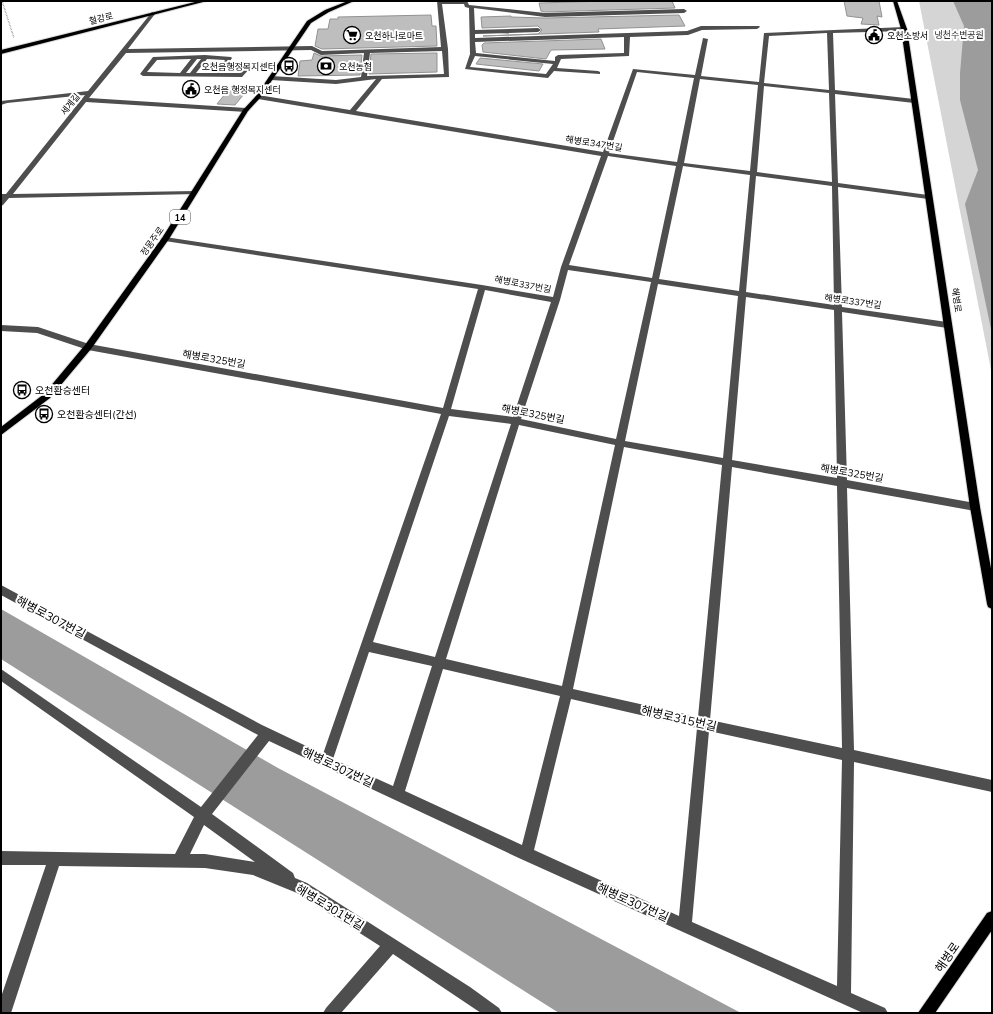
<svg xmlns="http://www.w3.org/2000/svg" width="993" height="1014" font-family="Mulish,'Noto Sans KR',sans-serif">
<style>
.green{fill:#d5d5d5}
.water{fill:#9c9c9c}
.building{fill:#bebebe;stroke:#929292}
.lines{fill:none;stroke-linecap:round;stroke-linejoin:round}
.major-casing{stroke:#dbdbdb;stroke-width:2}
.path{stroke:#707070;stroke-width:1.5;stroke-dasharray:0.5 1;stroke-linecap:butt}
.minor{fill:#4e4e4e;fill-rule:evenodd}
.major{fill:#000;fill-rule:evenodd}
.labels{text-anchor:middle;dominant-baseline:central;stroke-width:4;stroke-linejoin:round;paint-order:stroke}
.far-street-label{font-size:9px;fill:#000;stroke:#fff}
.far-park-label{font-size:9px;fill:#2c2c2c;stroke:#fff}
.far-poi-label{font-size:9px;fill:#000;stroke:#fff;text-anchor:start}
.shield{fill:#fff;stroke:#4c4c4c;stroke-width:1}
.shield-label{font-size:9px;font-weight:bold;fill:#000}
.street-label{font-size:10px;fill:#000;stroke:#fff}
.poi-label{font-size:10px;fill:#000;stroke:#fff;text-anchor:start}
.near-street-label{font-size:12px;fill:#000;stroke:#fff}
</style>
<rect width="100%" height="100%" fill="#fff"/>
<!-- green -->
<polygon class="green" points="919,1 992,1 992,375"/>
<!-- water -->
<g class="water">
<polygon points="953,1 992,1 992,334 965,204 978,170 960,100 960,73 964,26"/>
<polygon points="1,609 278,768 741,1013 559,1013 1,659"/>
</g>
<!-- building -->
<g class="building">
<polygon points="607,1 672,1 675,8 545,12 541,11 539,3"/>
<polygon points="844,1 879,1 882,17 877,16 879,25 861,24 863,18 847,16"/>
<polygon points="431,15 432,26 436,26 437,46 322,49 315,46 318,29 328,29 330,19 338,19 338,17"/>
<polygon points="679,15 685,26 598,29 599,32 483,36 538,34 542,30 538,26 482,28 481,17 511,16 511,17 545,18"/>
<polygon points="601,39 605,49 551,50 546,59 483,52 482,45 484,43"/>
<polygon points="314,53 321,56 362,55 360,75 298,76 300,61 312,60"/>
<polygon points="437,53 437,72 369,74 371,54"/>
<polygon points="480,58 543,64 539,71 476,64"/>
<polygon points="230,88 248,89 235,105 217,104"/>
</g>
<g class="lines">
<!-- major casing -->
<g class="major-casing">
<g id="major">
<polygon points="199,1 207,1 1,54 1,50"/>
<polygon points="348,1 354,1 329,12 311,23 260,98 248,111 169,239 91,349 50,398 1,435 1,427 44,394 85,345 162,238 243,110 256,96 307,21 325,10"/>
<polygon points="893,1 897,1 907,29 980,507 992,574 992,609 988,607 987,604 970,507 901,29"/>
<polygon points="992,911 992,930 935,1013 918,1013 987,913"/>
</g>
</g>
<!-- path -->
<polyline class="path" points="2,1 14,38"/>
<!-- minor -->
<g class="minor">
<path d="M437,1H467L469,5L545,13L684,9L687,11L684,13L545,17L474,8L475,30L538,28L541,30L538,32L475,34V38L687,31L701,26H759L760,27L757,29L702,30L688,35L630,37L629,56L561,59L557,68L598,71L600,72V74L554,71L548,78L465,69L470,54L469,8L465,7L464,4H442L448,49L449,77L382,79L356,111L603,152L633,69L695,75L703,38L708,39L701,76L759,82L764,33L904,27L907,29L904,31L833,33L835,90L914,99L917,101L914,103L835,94L838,183L928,195L931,197L928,199L838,187L842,307L947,322L951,325L947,328L842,312L847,480L975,503L979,504L980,507L979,510L975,511L847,488L854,750L992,780V792L854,762L851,993L885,1008L888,1013H863L521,859L269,741L212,814L293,873L295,878L307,883L470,987L499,1008L502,1013H481L393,954L341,1013H323L326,1008L380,946L297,893L253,875L205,868L59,866L11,1013H1V997L46,865H1V851L175,854L194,817L1,681V669L201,807L258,735L1,595V585L262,725L323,754L441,414L88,350L37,333L1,331V325L38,327L89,344L443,408L478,289L165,241L161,239L165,237L482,285L553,297L561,267L601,156L258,99L255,97L258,95L350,110L376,79L336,84L271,80L268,78L271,76L336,80L361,77L364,53L321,55L311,50L126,53L89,98L246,108L249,110L246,112L86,102L13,194L195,191L197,192V194L9,198L3,205L1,206L2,198L1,194H6L85,95L7,103L1,105V101L88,91L152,12L155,14L128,49L312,46L322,51L441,47ZM827,33L829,90L764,83L769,36ZM624,37V53L558,55L555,57V61L476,53L475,42ZM442,51L444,74L367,76L370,53ZM475,56L553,64L546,74L470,67ZM637,72L694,78L677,162L609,153ZM700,79L758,85L750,171L684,163ZM764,86L829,93L832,182L757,172ZM608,156L676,166L652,278L569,265ZM683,166L750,175L739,291L659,279ZM756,176L832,186L834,305L746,292ZM568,270L651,282L616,439L521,419L560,300ZM658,284L738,296L723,458L625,441ZM485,290L551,302L513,417L451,409ZM746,297L834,310L837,478L732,460ZM449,416L511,424L435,657L373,642ZM519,425L615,445L562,686L446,659ZM624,447L722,465L698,717L573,689ZM732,467L837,486L842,748L710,720ZM369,652L432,666L393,786L333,759ZM443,669L560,696L522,845L405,791ZM571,699L697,728L679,916L534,850ZM709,731L842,760L837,986L692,922ZM204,825L255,862L205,854H190Z"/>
<path d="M205,55L231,57L232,58L222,73H240L246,66L251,67L242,77L143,76L140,74L153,57ZM191,59L180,73L147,72L157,60ZM197,59H201L190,73H186ZM207,59L225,60L216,73H196Z"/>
</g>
<!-- major -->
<use href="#major" class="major"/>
</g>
<!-- icons -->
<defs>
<g id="supermarket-ring" transform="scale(0.9)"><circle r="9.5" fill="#fff" stroke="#000" stroke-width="1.5"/><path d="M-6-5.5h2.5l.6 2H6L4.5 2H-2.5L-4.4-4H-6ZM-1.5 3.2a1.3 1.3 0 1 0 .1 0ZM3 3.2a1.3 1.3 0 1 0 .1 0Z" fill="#000"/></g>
<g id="civic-ring" transform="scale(0.9)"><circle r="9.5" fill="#fff" stroke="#000" stroke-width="1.5"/><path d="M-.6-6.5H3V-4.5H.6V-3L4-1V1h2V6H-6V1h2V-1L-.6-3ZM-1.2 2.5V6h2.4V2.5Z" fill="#000"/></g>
<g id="bus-ring" transform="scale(0.9)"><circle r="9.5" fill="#fff" stroke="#000" stroke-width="1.5"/><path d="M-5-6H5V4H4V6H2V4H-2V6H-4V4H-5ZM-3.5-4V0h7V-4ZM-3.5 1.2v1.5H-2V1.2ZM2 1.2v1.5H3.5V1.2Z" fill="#000"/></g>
<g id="bank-ring" transform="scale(0.9)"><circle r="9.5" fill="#fff" stroke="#000" stroke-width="1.5"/><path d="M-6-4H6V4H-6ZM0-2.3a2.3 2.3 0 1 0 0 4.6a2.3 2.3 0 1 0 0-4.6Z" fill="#000"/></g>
</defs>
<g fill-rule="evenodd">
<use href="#supermarket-ring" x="352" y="35"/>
<use href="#civic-ring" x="874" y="35"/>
<use href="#bus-ring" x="289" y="66"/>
<use href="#bank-ring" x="326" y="66"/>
<use href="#civic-ring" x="191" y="89"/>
<use href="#bus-ring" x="22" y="390"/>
<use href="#bus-ring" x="44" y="414"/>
</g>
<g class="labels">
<!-- far-street labels -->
<g class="far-street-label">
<text transform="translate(101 18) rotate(-14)">철강로</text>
<text transform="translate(70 104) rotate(-51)">세계길</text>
<text transform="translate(594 143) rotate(9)">해병로347번길</text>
<text transform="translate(152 241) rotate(-55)">정몽주로</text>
<text transform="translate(523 284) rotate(11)">해병로337번길</text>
<text transform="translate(957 300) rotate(82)">해병로</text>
<text transform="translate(853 301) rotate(8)">해병로337번길</text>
</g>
<!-- far-park labels -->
<g class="far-park-label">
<text x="959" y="34">냉천수변공원</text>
</g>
<!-- far-poi labels -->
<g class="far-poi-label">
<text x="365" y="35">오천하나로마트</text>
<text x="887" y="35">오천소방서</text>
<text x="276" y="66" text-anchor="end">오천읍행정복지센터</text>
<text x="339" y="66">오천농협</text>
<text x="204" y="89">오천읍 행정복지센터</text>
</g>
<!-- shield labels -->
<rect class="shield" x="170" y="210" width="20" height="14" rx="3"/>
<g class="shield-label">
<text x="180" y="217">14</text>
</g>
<!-- street labels -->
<g class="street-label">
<text transform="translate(214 359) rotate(10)">해병로325번길</text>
<text transform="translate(533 414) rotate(11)">해병로325번길</text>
<text transform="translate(852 473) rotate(10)">해병로325번길</text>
</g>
<!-- poi labels -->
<g class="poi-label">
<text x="35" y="390">오천환승센터</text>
<text x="57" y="414">오천환승센터(간선)</text>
</g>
<!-- near-street labels -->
<g class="near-street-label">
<text transform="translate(51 617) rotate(28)">해병로307번길</text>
<text transform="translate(679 718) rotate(13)">해병로315번길</text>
<text transform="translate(338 767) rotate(25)">해병로307번길</text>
<text transform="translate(633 902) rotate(24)">해병로307번길</text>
<text transform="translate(330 907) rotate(31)">해병로301번길</text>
<text transform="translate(947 957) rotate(-55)">해병로</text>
</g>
</g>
<!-- border -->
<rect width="993" height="1014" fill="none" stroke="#000000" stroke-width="4"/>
</svg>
